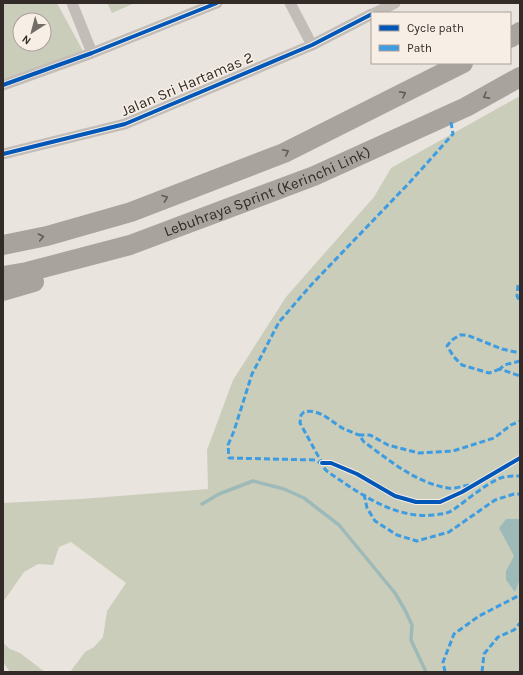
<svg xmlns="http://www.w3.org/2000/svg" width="523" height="675" font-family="Karla,sans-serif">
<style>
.green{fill:#cbcdbb;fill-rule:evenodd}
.water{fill:#9ebab8}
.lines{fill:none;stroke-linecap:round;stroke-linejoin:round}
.stream{stroke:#9ebab8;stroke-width:3.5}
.street{stroke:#c3bdb8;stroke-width:11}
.highway{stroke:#a9a39e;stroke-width:20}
.quiet{stroke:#3e9ce0;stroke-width:3;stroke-dasharray:6 3;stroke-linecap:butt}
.cycleway-casing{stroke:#f7efe6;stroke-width:6}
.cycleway{stroke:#0057b8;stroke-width:4}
.oneway{stroke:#625b57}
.labels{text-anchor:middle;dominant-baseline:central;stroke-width:3;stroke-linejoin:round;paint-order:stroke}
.street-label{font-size:15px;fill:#332b27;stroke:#f7efe6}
</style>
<rect width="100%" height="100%" fill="#eae4df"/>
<!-- green -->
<g class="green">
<path d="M3,3H57L84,53L3,83ZM20,20H44V44H20Z"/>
<polygon points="107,3 135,3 112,13"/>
<polygon points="520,96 520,672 70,672 85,652 94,647 103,637 107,611 126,583 71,542 59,547 53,565 38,564 24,572 3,602 3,503 81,499 208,489 207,450 233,380 286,297 374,197 391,168"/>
<polygon points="3,635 4,644 10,649 20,653 45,672 10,672 3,662"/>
</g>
<!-- water -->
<polygon class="water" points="506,519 520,519 520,579 515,592 506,580 506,571 514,556 499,528"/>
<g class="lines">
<!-- stream -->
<polyline class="stream" points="202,504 219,494 253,481 284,489 304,498 339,525 395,593 405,610 412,625 411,640 426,672"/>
<!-- street -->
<g class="street">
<polyline points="72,3 92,53"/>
<polyline points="290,3 312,45"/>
<polyline points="375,13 395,3"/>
<polyline points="3,85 92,53 217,3"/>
<polyline points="3,154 125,124 312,45 372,14"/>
</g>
<!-- highway -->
<g class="highway">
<polyline points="510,38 520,32"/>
<polyline points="3,245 47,236 131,212 284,153 463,63"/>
<path id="s1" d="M3,276L27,272L130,245L314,176L466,107L520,77"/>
<polyline points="3,291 34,282"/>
</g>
<!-- quiet -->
<g class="quiet">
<path d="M451,122L453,134L410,182L312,284L279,322L252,374L234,431L228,445L229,458L315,460C323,464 322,467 328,472C359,493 394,519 433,515C441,514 447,514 453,510C467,500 482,487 496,480C503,476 512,476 520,476"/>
<polyline points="518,285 517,296 520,302"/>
<polyline points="520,361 504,365 500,369 520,376"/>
<polyline points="500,369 489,373 462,365 454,357 447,346 452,340 460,335 467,335 502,349 520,353"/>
<path d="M324,463H322L300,423L301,415L304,412C320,408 331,422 344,429C349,431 354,433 359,435"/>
<path d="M469,485C463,486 454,489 448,488C416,483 389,460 364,442L359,435H370L388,445L419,453L453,451L494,438L511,425L520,421"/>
<polyline points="364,494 367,508 375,521 397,535 417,541 449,532 495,500 514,494 520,494"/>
<polyline points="445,672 443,662 454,634 479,616 520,595"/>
<polyline points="482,672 484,654 498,637 514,630 520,623"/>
</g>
<!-- cycleway casing -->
<g class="cycleway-casing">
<g id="cycleway">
<polyline points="3,85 92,53 217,3"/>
<polyline points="3,154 125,124 312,45 372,14"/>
<polyline points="322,463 331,463 357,474 395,496 416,502 440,502 462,492 520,458"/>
</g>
</g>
<!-- cycleway -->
<use href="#cycleway" class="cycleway"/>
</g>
<!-- one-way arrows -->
<defs><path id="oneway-chevron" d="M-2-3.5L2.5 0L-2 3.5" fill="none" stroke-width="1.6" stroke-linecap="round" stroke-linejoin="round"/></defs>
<g class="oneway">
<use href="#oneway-chevron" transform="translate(403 94) rotate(-27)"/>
<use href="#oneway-chevron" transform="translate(486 96) rotate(151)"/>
<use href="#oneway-chevron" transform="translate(286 152) rotate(-25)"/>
<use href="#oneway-chevron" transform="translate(165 198) rotate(-21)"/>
<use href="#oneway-chevron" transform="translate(41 237) rotate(-12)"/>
</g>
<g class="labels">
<!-- street labels -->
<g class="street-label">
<text transform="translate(187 84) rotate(-23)">Jalan Sri Hartamas 2</text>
<text stroke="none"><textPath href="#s1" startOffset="278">Lebuhraya Sprint (Kerinchi Link)</textPath></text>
</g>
</g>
<!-- border -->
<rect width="523" height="675" fill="none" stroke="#332b27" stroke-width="8"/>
<!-- legend -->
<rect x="371" y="12" width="140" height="52" fill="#f7efe6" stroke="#a9a19a"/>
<rect x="379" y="25" width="20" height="6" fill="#0057b8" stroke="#a9a19a"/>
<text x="407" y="32" font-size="12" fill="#332b27">Cycle path</text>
<rect x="379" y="45" width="20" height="6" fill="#3e9ce0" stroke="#a9a19a"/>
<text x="407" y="52" font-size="12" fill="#332b27">Path</text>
<!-- north arrow -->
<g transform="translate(32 32) rotate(216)"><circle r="19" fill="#f7efe6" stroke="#a9a19a"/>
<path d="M0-3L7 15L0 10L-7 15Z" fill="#736c67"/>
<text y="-6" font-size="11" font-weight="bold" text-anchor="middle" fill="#332b27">N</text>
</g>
</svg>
